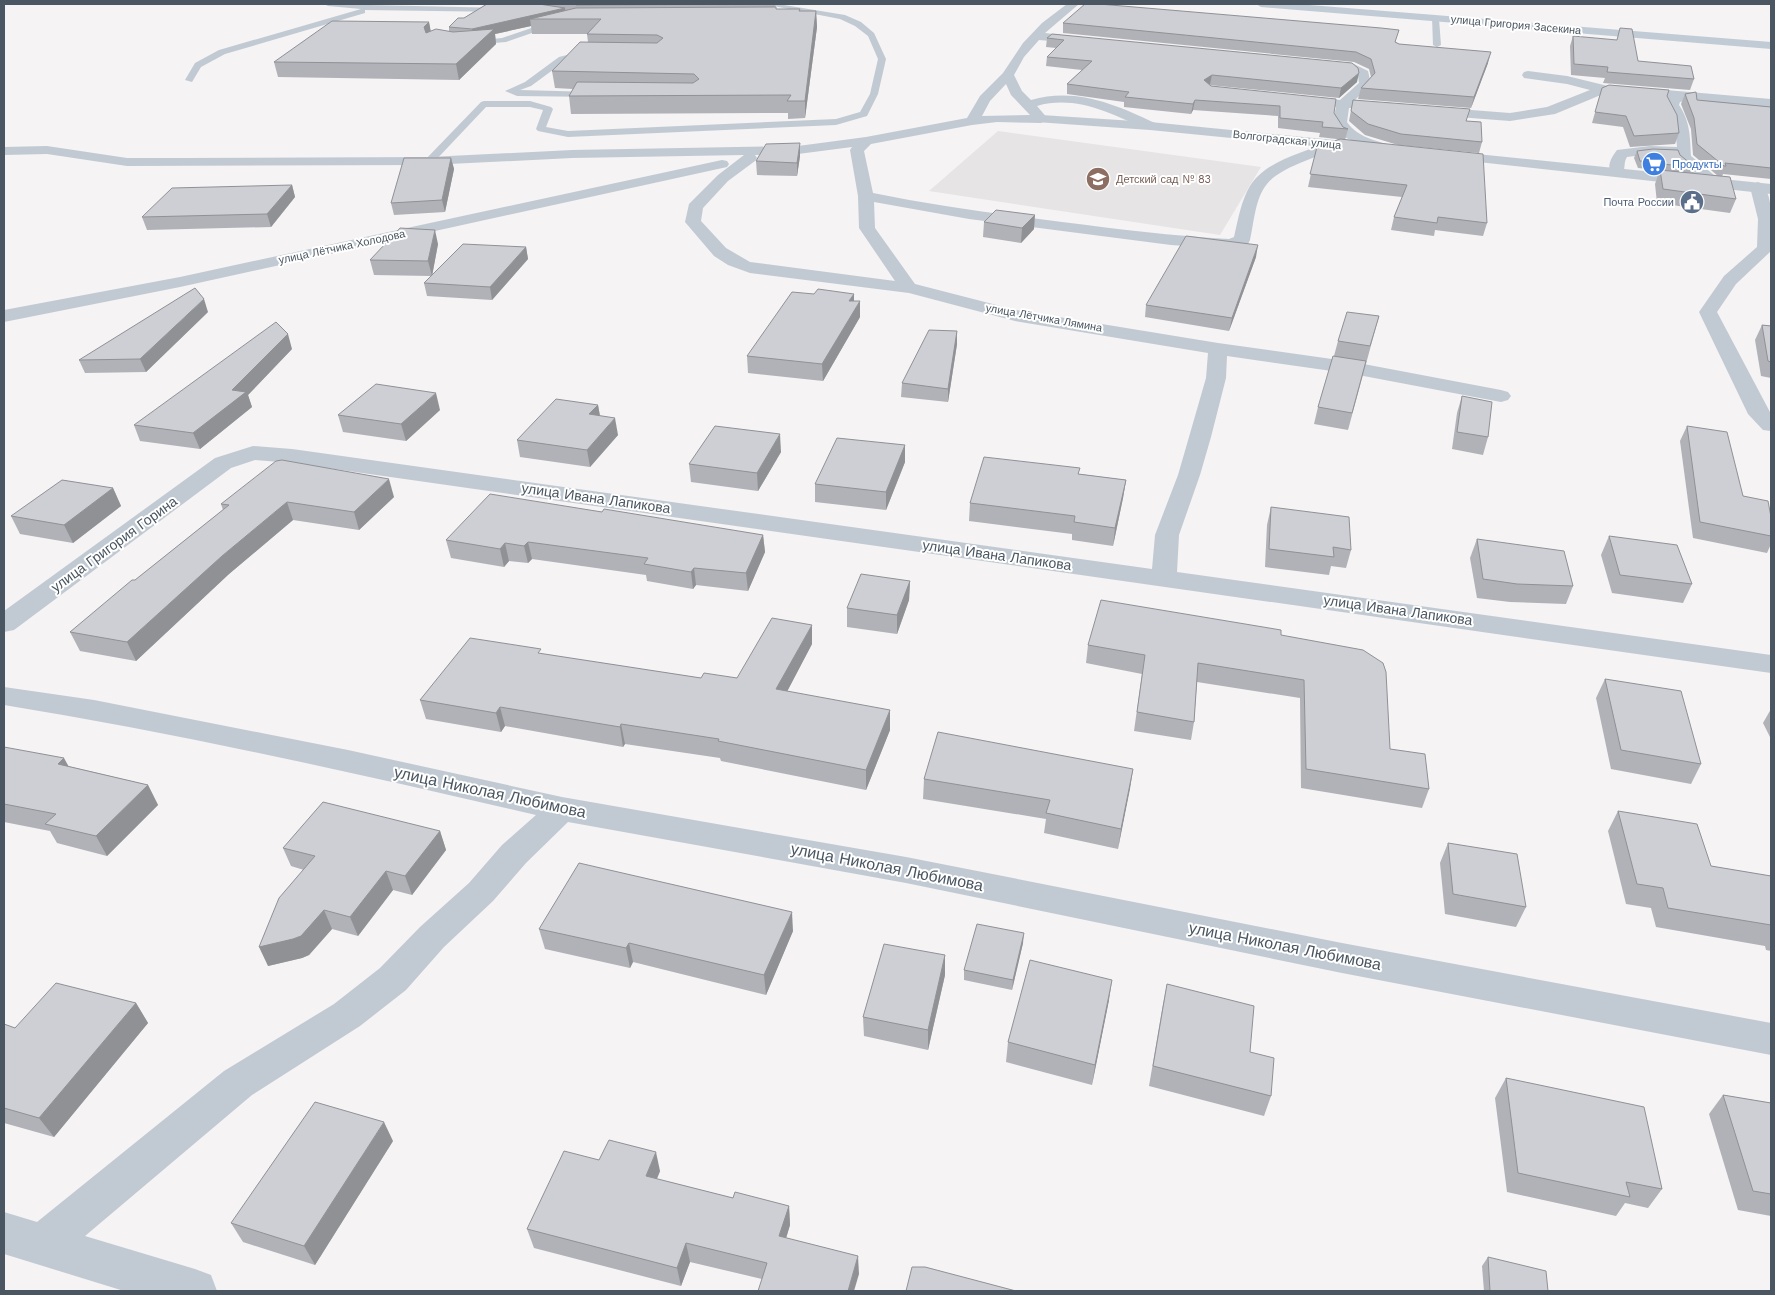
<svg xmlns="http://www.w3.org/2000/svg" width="1775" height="1295" font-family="'Work Sans',sans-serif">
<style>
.education{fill:#e6e4e5}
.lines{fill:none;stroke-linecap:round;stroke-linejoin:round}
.service{fill:#c1cad2;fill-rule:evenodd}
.minor{fill:#c1cad2;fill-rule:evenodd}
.tertiary{fill:#c1cad2;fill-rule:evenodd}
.secondary{fill:#c1cbd6;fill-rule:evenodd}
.wall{fill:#b0b2b7}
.shaded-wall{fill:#909195}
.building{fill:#cdcfd5;stroke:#909195}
.labels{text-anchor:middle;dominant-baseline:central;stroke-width:4;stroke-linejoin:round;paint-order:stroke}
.far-street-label{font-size:11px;fill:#4a5661;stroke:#fff}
.far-shop-label{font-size:11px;fill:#366cbe;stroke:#fff;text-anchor:start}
.far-education-label{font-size:11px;fill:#785e54;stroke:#fff;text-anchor:start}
.far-service-label{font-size:11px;fill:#4e5e75;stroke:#fff;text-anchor:end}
.street-label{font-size:14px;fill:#4a5661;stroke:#fff}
.near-street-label{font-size:16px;fill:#4a5661;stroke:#fff}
</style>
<rect width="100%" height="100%" fill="#f5f3f3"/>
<!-- education -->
<polygon class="education" points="998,131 1261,167 1220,235 929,191"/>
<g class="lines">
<!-- service -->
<g class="service">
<polygon points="324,4 505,8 509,10 505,12 365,10 365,13 225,54 201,67 192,82 185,80 195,63 219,50 361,9 328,6"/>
<polygon points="763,4 778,4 845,15 861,22 874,33 886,59 878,94 867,116 836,125 568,137 538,131 536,129 543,110 530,107 486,107 433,163 429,164 424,161 481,102 484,101 530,101 551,107 553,109 546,127 568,131 836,119 860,112 870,94 878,59 868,36 855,26 840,19"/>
<polygon points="1432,17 1439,19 1441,45 1437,47 1433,45"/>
<polygon points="555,20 558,20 558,24 506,42 471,45 467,43 471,41 502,38"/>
<polygon points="579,52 591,52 595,54 565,61 531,86 520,90 594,92 598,95 597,97 517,96 505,91 525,82 559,57"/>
</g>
<!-- minor -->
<g class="minor">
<path d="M1067,4H1079L1045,33L1085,38L1091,41L1085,44L1039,40L1024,57L1014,75L1022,91L1031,100C1075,87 1115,104 1155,123L1157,126L1155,129H1145C1111,113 1075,95 1037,106L1048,119L1041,123L997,122L972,125L871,144L864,151L873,193C936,206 999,214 1062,222C1117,229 1173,236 1229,239L1234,237C1238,220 1241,201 1250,186C1265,161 1304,152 1330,142H1340L1342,145L1340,148C1320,156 1280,167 1267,184C1255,198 1254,223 1250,240L1248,244L1230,249L1171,245L969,219L874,202L875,228L915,284L1016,310L1218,343L1353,362L1501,390L1508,392L1511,396L1508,400L1501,402L1353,374L1227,356L1226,378L1211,437L1200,475L1179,535L1177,572L1771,655V673L292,463L255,460L231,468L14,630L4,632V611L215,458L253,446L292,449L1152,569L1155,535L1178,475L1189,437L1206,378L1208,353L1015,321L909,293L750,273L728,265L714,256L685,222L689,204L718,175L744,155L572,158L429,165L127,166L47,154L4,155V147L47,146L127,158H185L429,157L572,150L798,146L866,137L967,118L980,96L1003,73L1023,43L1042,23ZM1006,84L1011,95L1030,115L982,116L990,101ZM852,147L850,150L858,196L859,228L895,281L750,262L726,248L701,221L703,208L728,181L755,161L757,158L755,155L798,154Z"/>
<path d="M1322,61L1354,64L1368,71L1371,84L1354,101L1367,102L1369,105L1362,109L1349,108L1347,122C1358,139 1384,143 1403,148L1405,151L1403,154L1398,155L1364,146L1342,136L1333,122L1336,107L1292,102L1290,99L1292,96L1297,95L1340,100L1359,83L1358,76L1351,71L1318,68L1316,65Z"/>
<polygon points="1528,71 1567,76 1608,86 1609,89 1608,92 1555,114 1510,121 1432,115 1425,111 1432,107 1510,113 1547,107 1590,90 1567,84 1524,78 1522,75 1524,72"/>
<path d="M1631,87L1771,99V107L1688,100L1680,102L1679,105C1690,121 1690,136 1691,156L1720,180L1723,183L1720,186H1710L1679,160L1677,155L1650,154L1627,157C1623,163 1626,169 1622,175H1612C1606,166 1611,158 1617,150L1650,146L1677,147L1675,125L1665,105L1668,98L1626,94L1625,91Z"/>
<polygon points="722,160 727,161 729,164 727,167 180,287 4,322 4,310 180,277"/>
<path d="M1758,182L1763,184C1775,202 1771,231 1771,251L1736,284L1717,312L1771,414V431L1763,430L1748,414L1699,312L1724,276L1757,247L1758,219L1750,187L1753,184Z"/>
<path d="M4,687L94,700L348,750L562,797L906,857L1342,943L1771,1023V1055L1342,973L906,883L568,822L526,863L493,901L444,947L406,990L360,1026L252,1095L85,1236L195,1269L211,1275L217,1291H124L4,1254V1212L37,1222L224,1071L334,1004L380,968L420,927L469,883L502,845L536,815C359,774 183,734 4,705Z"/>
</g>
<!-- tertiary -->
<g class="tertiary">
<polygon points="1041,115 1150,122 1364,143 1369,144 1371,147 1369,150 1364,151 1150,130 1036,122 1034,119"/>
<polygon points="1447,151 1771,184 1771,194 1442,158 1440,155 1442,152"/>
</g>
<!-- secondary -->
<polygon class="secondary" points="1256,4 1297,4 1771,42 1771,49 1261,7"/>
</g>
<!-- wall -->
<g class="wall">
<polygon points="487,4 775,4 776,9 800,11 816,11 817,27 805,118 788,119 788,113 571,114 569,96 573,89 555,88 552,71 588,42 587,34 532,34 531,26 495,34 496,44 459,80 278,77 274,62 429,22 430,31 449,31 449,27 464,18"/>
<polygon points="1063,23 1396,42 1399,44 1488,63 1471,108 1358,99 1361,88 1371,77 1369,69 1354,62 1063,33"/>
<polygon points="1052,34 1357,82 1339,98 1209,85 1211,86 1334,113 1343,127 1348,129 1345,140 1319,137 1320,133 1278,128 1278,116 1193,110 1191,114 1124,107 1124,102 1067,94 1067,84 1082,70 1046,66 1047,57 1056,48 1046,47 1047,38"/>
<polygon points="1573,36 1638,61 1694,79 1690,90 1603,83 1605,78 1571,75 1570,46"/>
<polygon points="1602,88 1667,96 1679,133 1675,144 1630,147 1623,127 1592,123"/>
<polygon points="1685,94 1697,100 1771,107 1771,179 1723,174 1722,177 1736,199 1730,213 1657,203 1655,184 1660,170 1638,168 1634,158 1637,151 1680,155 1696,168 1693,174 1718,176 1693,155 1691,129 1681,104"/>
<polygon points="1353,100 1467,121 1482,142 1479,153 1398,145 1365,135 1349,121"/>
<polygon points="1340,139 1487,223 1483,236 1435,230 1434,236 1391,230 1394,217 1402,197 1308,187 1317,147"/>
<polygon points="800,156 797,176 757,175 756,161"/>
<polygon points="451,158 454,169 445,212 394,215 391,203"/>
<polygon points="292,185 295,197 271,227 147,230 142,217"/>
<polygon points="984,222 1034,229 1021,243 983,237"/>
<polygon points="438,244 432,276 526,247 528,259 492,300 427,296 424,283 431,276 374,275 370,260"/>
<polygon points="1256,257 1229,331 1145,317 1146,305"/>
<polygon points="854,294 854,301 860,317 823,381 748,373 747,356"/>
<polygon points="208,312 146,372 85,373 79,360"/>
<polygon points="1379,316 1348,430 1314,424 1318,407 1334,356 1338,341"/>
<polygon points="1762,325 1771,326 1771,378 1761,376 1755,340"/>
<polygon points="957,331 957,344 948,402 901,397 902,383"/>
<polygon points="292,349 248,395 252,407 200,449 140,441 134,425"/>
<polygon points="1462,396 1488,437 1483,455 1452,449 1457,413"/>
<polygon points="598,405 600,416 618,435 590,467 520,457 517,440"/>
<polygon points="440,410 406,441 343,432 338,415"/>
<polygon points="1687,426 1743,496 1771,536 1771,544 1767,553 1693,538 1680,441"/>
<polygon points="905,445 905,462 886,510 815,502 815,484"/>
<polygon points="781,452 758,491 691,482 689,464"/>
<polygon points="1080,474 1126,480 1123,498 1113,546 1072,540 1072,534 969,521 970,503"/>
<polygon points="113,488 121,506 73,543 20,534 11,516"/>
<polygon points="394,497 359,530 293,520 229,574 136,661 80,651 70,632 223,510 221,504"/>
<polygon points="1271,507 1351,550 1346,568 1331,566 1329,575 1265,567 1267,525"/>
<polygon points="602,512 763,535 765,552 748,591 696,585 693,589 647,581 646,575 532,559 528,563 509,561 504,567 451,558 446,540"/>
<polygon points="1609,536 1692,584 1683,603 1612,593 1601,555"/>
<polygon points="1477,539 1573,586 1566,604 1510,602 1477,598 1470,558"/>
<polygon points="910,581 909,600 897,634 847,627 847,608"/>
<polygon points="1281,635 1390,749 1429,789 1422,808 1301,788 1300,698 1197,682 1194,722 1191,740 1134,731 1142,674 1086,663 1088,645"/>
<polygon points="812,644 787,691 890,730 866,790 721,761 720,758 625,744 623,747 505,726 501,732 426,719 420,700 542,654 701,678 737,678"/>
<polygon points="1605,679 1701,764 1691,784 1611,769 1596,698"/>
<polygon points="1771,709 1771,739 1763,723"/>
<polygon points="4,747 68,766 148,785 158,805 107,856 57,843 50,831 4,822"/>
<polygon points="1133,769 1118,849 1044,833 1046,819 923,799 924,779"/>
<polygon points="1618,811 1711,866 1771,876 1771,951 1766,950 1765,946 1656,927 1651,908 1626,904 1608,831"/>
<polygon points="440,831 446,850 412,895 393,890 358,936 332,929 309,955 302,958 268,966 304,870 291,866 283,848"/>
<polygon points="1448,843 1526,907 1516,927 1445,914 1440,863"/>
<polygon points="539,929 793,931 766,995 633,962 630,968 545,949"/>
<polygon points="1023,943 1012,990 964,980 964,970"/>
<polygon points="945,955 945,975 928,1050 864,1036 863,1017"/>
<polygon points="1167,984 1250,1052 1271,1096 1264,1116 1149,1086 1163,1004"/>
<polygon points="1109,1000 1092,1085 1006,1062 1008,1042"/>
<polygon points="136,1003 148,1023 54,1137 4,1123 4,1024 15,1028"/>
<polygon points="1506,1078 1662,1189 1648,1208 1625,1203 1616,1216 1507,1192 1495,1098"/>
<polygon points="1723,1095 1771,1103 1771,1216 1738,1210 1709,1114"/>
<polygon points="393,1141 315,1265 243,1242 231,1223"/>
<polygon points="599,1160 660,1171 657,1179 733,1198 789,1206 790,1225 786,1238 859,1274 762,1279 690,1262 681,1286 534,1248 527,1229"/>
<polygon points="1488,1257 1548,1291 1484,1291 1482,1266"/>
</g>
<!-- shaded-wall -->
<g class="shaded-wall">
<polygon points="565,8 566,18 530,19 531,26 495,34 496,44 459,80 456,64 474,39 472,29"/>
<polygon points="816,11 817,27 805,118 805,101"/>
<polygon points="429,22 432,37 427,42 424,27"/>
<polygon points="1491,52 1488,63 1471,108 1474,97"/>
<polygon points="1359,73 1357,82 1339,98 1341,88"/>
<polygon points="1212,75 1210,84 1202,89 1204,80"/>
<polygon points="1195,100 1193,110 1191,114 1193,104"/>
<polygon points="800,143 800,156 797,176 797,163"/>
<polygon points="451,158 454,169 445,212 442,200"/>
<polygon points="292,185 295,197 271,227 267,214"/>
<polygon points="1035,215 1034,229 1021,243 1022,228"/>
<polygon points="435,230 438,244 432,276 428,261"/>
<polygon points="1258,245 1256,257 1229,331 1232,318"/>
<polygon points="526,247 528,259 492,300 490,287"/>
<polygon points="854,294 854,310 849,301"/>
<polygon points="204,299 208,312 146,372 140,359"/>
<polygon points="860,301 860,317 823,381 822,364"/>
<polygon points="957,331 957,344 948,402 948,389"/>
<polygon points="288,334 292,349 248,395 252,407 200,449 193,433 232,390"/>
<polygon points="436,393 440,410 406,441 401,424"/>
<polygon points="598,405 601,422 589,414"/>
<polygon points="615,418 618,435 590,467 587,450"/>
<polygon points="780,434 781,452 758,491 757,473"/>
<polygon points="905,445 905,462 886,510 886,492"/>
<polygon points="389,479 394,497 359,530 354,512"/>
<polygon points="1126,480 1123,498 1113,546 1115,528"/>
<polygon points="113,488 121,506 73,543 64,525"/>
<polygon points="287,502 293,520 229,574 136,661 127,642 222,556"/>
<polygon points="763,535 765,552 748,591 746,573"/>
<polygon points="528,542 532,559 528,563 524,546"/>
<polygon points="505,543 509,561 504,567 500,549"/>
<polygon points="694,568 696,585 693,589 691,572"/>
<polygon points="910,581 909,600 897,634 897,615"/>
<polygon points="812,625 812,644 778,709 776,689"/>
<polygon points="500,707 505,726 501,732 496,713"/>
<polygon points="890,710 890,730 866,790 866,770"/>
<polygon points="621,724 625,744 623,747 620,727"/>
<polygon points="64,758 75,778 58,764"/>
<polygon points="1133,769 1130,789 1118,849 1121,829"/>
<polygon points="148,785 158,805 107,856 96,836"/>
<polygon points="440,831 446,850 412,895 405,876"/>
<polygon points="386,871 393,890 358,936 350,917"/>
<polygon points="324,910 332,929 309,955 302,958 268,966 259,947"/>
<polygon points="792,912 793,931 766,995 764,975"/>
<polygon points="1024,933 1023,943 1012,990 1013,980"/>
<polygon points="629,943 633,962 630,968 626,948"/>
<polygon points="945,955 945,975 928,1050 928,1030"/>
<polygon points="1112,980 1109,1000 1092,1085 1095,1065"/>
<polygon points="136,1003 148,1023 54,1137 39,1118"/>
<polygon points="384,1122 393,1141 315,1265 304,1246"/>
<polygon points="656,1152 660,1171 650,1195 646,1176"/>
<polygon points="789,1206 790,1225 781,1255 779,1236"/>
<polygon points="686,1243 690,1262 681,1286 677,1268"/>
<polygon points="858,1256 859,1274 854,1291 848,1291"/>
</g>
<!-- building -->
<g class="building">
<polygon points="487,4 539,4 565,8 472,29 449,27 458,18 464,18"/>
<polygon points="576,4 775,4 576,5"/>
<polygon points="1085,4 1099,4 1381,28 1399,30 1395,42 1399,44 1491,52 1474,97 1361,88 1375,73 1371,59 1356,52 1063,23"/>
<polygon points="776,7 776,9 800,9 799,11 816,11 805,101 787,101 791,95 569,96 577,82 693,83 699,79 694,74 552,71 580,42 657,43 663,38 657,35 587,34 601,19 530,19 576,8"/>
<polygon points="332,21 429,22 424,27 426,33 436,29 453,32 494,29 456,64 274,62"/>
<polygon points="1620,28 1632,29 1638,61 1691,66 1694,79 1607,72 1608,67 1574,64 1573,36 1617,40"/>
<polygon points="1052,34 1352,63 1358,68 1359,73 1341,88 1212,75 1204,80 1211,86 1336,99 1334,113 1343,127 1348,129 1322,127 1323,122 1280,118 1280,106 1195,100 1193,104 1125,97 1129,92 1067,84 1092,61 1047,57 1064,40 1047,38"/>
<polygon points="1609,85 1669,90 1667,96 1677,115 1679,133 1634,136 1626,116 1595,112 1602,88"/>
<polygon points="1696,92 1697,100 1771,107 1771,168 1725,163 1726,166 1724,166 1697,144 1694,118 1685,94"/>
<polygon points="1353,100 1470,109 1466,121 1481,122 1482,142 1401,134 1368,124 1351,111"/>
<polygon points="1340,139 1483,154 1487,223 1438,217 1437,223 1394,217 1407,185 1310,174 1317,147"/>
<polygon points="800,143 797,163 756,161 766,144"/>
<polygon points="1653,149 1678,150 1680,155 1696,168 1640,161 1637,151"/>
<polygon points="404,158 451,158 442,200 391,203"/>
<polygon points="1660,170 1730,177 1736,199 1663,189"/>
<polygon points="292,185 267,214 142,217 172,188"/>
<polygon points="996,210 1035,215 1022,228 984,222"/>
<polygon points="400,228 435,230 428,261 370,260"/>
<polygon points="1186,236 1258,245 1232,318 1146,305"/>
<polygon points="463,244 526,247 490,287 424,283"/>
<polygon points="195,288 204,299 140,359 79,360"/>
<polygon points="818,289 854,294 849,301 860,301 822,364 747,356 792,292 814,294"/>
<polygon points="1347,312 1379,316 1370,346 1338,341"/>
<polygon points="276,322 288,334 232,390 246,392 193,433 134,425"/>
<polygon points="1762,325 1771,326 1771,362 1768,361"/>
<polygon points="929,330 957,331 948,389 902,383"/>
<polygon points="1333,356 1366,361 1352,413 1318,407"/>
<polygon points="376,384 436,393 401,424 338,415"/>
<polygon points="1462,396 1492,402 1488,437 1457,432"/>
<polygon points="556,399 598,405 589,414 615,418 587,450 517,440"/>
<polygon points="715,426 780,434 757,473 689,464"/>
<polygon points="1687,426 1727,432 1743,496 1768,501 1771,517 1771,536 1700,522"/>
<polygon points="837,438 905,445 886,492 815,484"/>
<polygon points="984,457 1080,468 1078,474 1126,480 1115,528 1074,522 1075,516 970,503"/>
<polygon points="282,460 389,479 354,512 287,502 222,556 127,642 70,632 132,580 135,580 229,505 221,504 276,461"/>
<polygon points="62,480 113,488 64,525 11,516"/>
<polygon points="490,494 602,512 604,509 763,535 746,573 694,568 691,572 644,564 648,558 528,542 524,546 505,543 500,549 446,540"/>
<polygon points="1271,507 1349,517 1351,550 1333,547 1334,557 1269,549"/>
<polygon points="1609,536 1677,545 1692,584 1620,575"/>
<polygon points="1477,539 1564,551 1573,586 1517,584 1483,579"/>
<polygon points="861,574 910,581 897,615 847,608"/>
<polygon points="1101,600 1281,630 1281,635 1363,650 1383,663 1386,672 1390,749 1425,754 1429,789 1306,769 1304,680 1198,663 1194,722 1137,712 1145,655 1088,645"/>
<polygon points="772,618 812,625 776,689 890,710 866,770 718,741 719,739 621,724 620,727 500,707 496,713 420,700 470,638 541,649 538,653 701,678 704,673 737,678"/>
<polygon points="1605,679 1681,691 1701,764 1621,750"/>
<polygon points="938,732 1133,769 1121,829 1046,813 1050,800 924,779"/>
<polygon points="4,747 64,758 58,764 148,785 96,836 45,824 56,814 4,804"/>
<polygon points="323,802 440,831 405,876 386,871 350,917 324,910 301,936 293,939 259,947 279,898 315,856 283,848"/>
<polygon points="1618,811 1697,824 1711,866 1771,876 1771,925 1668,908 1663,888 1637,884"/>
<polygon points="1448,843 1517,854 1526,907 1453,894"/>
<polygon points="579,863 792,912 764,975 629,943 626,948 539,929"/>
<polygon points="977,924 1024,933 1013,980 964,970"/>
<polygon points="884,944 945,955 928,1030 863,1017"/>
<polygon points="1030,960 1112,980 1095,1065 1008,1042"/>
<polygon points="56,983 136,1003 39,1118 4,1108 4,1024 15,1028"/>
<polygon points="1167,984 1254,1006 1250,1052 1274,1058 1271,1096 1153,1066"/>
<polygon points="1506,1078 1644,1107 1662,1189 1626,1182 1630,1197 1518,1173"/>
<polygon points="1723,1095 1771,1103 1771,1194 1753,1191"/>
<polygon points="315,1102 384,1122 304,1246 231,1223"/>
<polygon points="609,1140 656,1152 646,1176 733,1198 735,1192 789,1206 779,1236 858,1256 848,1291 758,1291 767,1263 686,1243 677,1268 527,1229 564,1151 599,1160"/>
<polygon points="1488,1257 1546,1271 1548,1291 1490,1291"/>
<polygon points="912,1267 925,1267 1016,1291 906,1291"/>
</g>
<!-- icons -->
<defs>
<g id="supermarket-disc" transform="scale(1.25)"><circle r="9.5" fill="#3f7fe0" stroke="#fff"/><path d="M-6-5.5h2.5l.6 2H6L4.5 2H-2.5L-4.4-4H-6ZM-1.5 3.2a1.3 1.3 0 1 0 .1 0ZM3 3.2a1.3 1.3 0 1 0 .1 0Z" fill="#fff"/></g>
<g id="school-disc" transform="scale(1.25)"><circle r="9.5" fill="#8d6e63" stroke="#fff"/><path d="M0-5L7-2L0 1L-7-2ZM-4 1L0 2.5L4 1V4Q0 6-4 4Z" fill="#fff"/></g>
<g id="civic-disc" transform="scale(1.25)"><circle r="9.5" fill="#5c6f8a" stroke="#fff"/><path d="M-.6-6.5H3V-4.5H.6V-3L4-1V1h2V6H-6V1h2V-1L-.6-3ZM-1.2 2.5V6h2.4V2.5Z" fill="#fff"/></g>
</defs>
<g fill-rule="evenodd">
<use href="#supermarket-disc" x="1654" y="164"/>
<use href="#school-disc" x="1098" y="179"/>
<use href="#civic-disc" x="1692" y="202"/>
</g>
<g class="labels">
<!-- far-street labels -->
<g class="far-street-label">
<text transform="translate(1516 25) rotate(5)">улица Григория Засекина</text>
<text transform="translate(1287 140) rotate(6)">Волгоградская улица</text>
<text transform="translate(342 247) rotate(-12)">улица Лётчика Холодова</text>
<text transform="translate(1044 318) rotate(10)">улица Лётчика Лямина</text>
</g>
<!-- far-shop labels -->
<g class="far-shop-label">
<text x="1672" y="164">Продукты</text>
</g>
<!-- far-education labels -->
<g class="far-education-label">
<text x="1116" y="179">Детский сад № 83</text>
</g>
<!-- far-service labels -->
<g class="far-service-label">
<text x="1674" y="202">Почта России</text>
</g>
<!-- street labels -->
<g class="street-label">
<text transform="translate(596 498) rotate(8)">улица Ивана Лапикова</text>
<text transform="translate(114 544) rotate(-36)">улица Григория Горина</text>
<text transform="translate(997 555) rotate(8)">улица Ивана Лапикова</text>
<text transform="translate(1398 610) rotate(8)">улица Ивана Лапикова</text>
</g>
<!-- near-street labels -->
<g class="near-street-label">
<text transform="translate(490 792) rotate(12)">улица Николая Любимова</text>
<text transform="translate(887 867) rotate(11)">улица Николая Любимова</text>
<text transform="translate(1285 946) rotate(11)">улица Николая Любимова</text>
</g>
</g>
<!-- border -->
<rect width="1775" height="1295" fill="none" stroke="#4a5661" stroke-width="10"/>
</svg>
